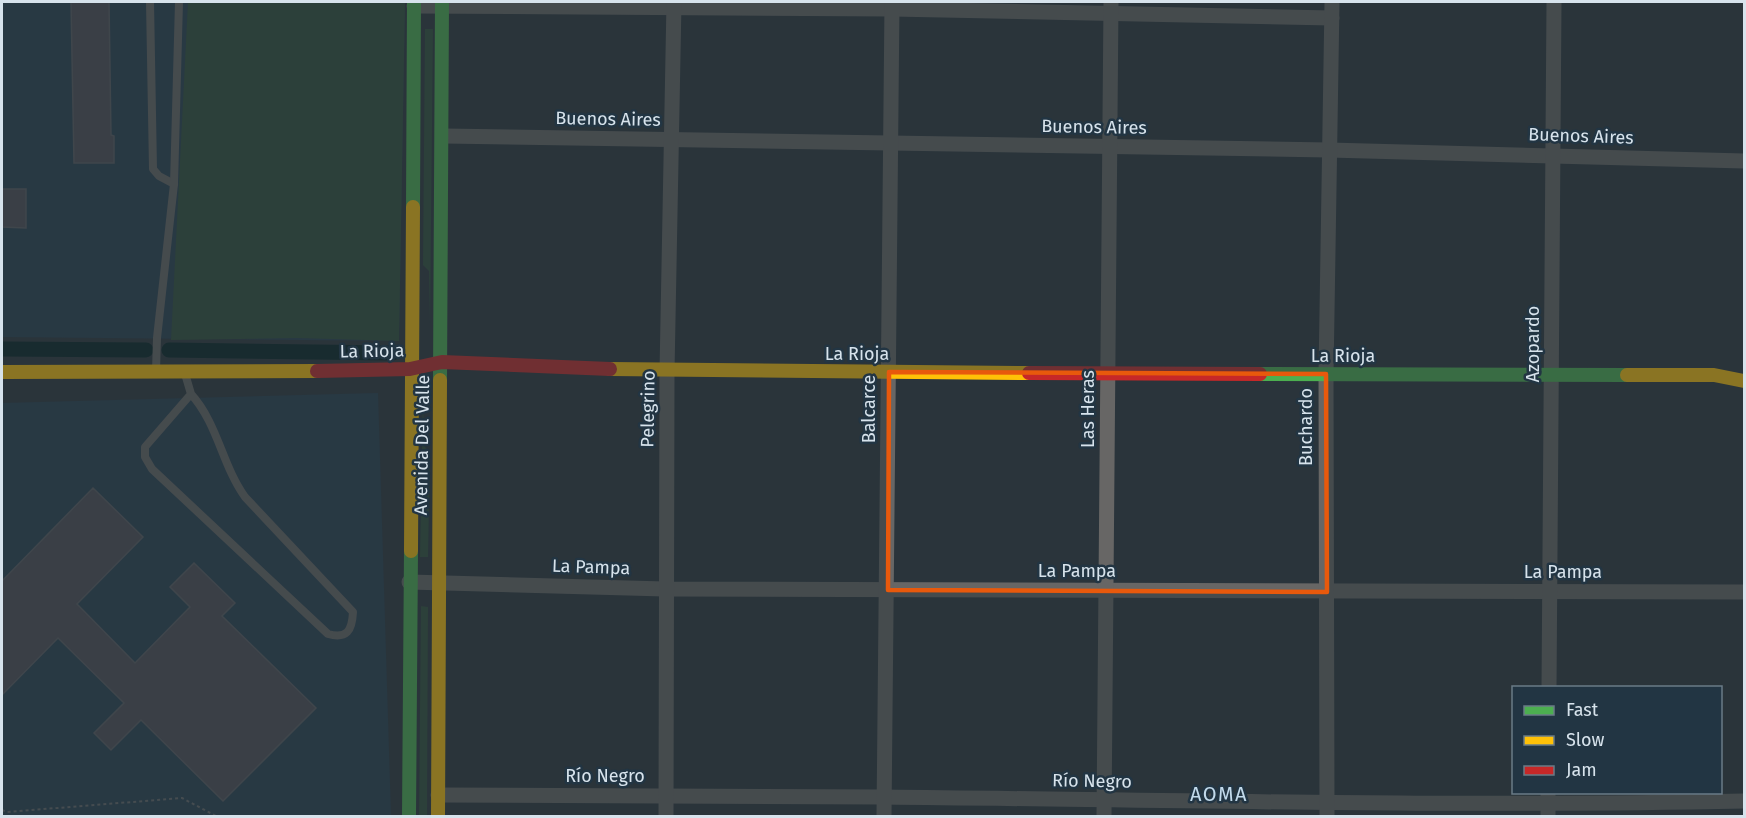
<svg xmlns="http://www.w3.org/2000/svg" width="1746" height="818" font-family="'Fira Sans',sans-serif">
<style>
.built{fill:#273e4f}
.green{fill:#304e3a}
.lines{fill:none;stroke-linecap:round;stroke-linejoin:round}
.canal{stroke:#042122;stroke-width:15}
.building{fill:#4e4c55;stroke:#5a5b61;stroke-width:1.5}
.path{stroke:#66696a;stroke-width:2;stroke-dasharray:3 3;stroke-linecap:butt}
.lane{stroke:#676665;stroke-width:8}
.street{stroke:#676665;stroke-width:15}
.fast{stroke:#4caf50;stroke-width:14}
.slow{stroke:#ffc107;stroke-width:14}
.jam{stroke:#c62828;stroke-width:14}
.marked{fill:none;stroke:#e8590c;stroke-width:4.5;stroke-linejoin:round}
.labels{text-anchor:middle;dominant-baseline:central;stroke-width:5;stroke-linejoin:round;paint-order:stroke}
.street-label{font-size:18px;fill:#d7e3ec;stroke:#223543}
.neighbourhood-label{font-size:20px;letter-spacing:1.5px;fill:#c2daeb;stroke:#223543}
</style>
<rect width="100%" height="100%" fill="#2a343b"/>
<!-- built -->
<g class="built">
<polygon points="2,2 405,2 399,341 2,337"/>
<polygon points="378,393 391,816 2,816 2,403"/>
</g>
<!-- green -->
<g class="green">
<polygon points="188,2 405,2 399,341 297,338 171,340"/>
<polygon points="425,29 433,29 430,323 429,271 423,265"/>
<polygon points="423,394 424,446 430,452 428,557 420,557"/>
<polygon points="421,606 428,607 427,816 419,816"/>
</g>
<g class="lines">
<!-- canal -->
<g class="canal">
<polyline points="2,349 146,350"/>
<polyline points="169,350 393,353"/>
</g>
</g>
<!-- building -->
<g class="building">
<polygon points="71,2 109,2 111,135 114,136 114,163 74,163"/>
<polygon points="2,189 26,189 26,228 2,227"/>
<polygon points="93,488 143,537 77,604 135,663 190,607 170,587 194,563 235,603 222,616 316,708 223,801 141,720 111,750 94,733 124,703 58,638 2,695 2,581"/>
</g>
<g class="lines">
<!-- path -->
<polyline class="path" points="2,810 7,812 182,798 216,816"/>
<!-- lane -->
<g class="lane">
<polyline points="150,2 153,169 159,176 174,184"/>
<polyline points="156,371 157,338 174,184 179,2"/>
<path d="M186,377L191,394L145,447V457L152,469L328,634C347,639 352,631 353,612L245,497C222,465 218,424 191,394"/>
</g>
<!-- street -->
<g class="street">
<polyline points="414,6 892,9 1332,18"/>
<polyline points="444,136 1329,150 1744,161"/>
<polyline points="409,582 665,589 1744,592"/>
<polyline points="1549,688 1554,2"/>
<path d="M438,795C587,795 736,795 884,797C1171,800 1458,807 1744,801"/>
<polyline points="666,816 667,372 674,2"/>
<polyline points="884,816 892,2"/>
<polyline points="1104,816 1111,2"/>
<polyline points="1327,816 1326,374 1332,2"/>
<polyline points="1548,816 1548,792"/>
</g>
<!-- fast -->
<g class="fast">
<polyline points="413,207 414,2"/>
<polyline points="1260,374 1627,375"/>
<polyline points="440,380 442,2"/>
<polyline points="409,816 411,551"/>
</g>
<!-- slow -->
<g class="slow">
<polyline points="610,369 1029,373"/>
<polyline points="2,372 317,371"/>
<polyline points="1627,375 1714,375 1744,381"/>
<polyline points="411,551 413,207"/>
<polyline points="438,816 440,380"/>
</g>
<!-- jam -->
<g class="jam">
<polyline points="317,371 410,369 442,362 610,369"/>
<polyline points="1029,373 1260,374"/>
</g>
</g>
<!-- marked area -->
<path d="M0 0H1746V818H0ZM889,372L1326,374L1327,592L888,590Z" fill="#2a343b" fill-opacity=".55" fill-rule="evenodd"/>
<path class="marked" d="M889,372L1326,374L1327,592L888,590Z"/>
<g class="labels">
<!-- street labels -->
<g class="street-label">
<text transform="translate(608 119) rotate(1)">Buenos Aires</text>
<text transform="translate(1094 127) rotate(1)">Buenos Aires</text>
<text transform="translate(1581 136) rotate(2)">Buenos Aires</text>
<text transform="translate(1533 344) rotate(-90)">Azopardo</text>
<text transform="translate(372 351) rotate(-1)">La Rioja</text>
<text x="857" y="354">La Rioja</text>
<text x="1343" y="356">La Rioja</text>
<text transform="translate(648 409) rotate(-89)">Pelegrino</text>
<text transform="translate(869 409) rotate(-90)">Balcarce</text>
<text transform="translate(1088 409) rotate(-90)">Las Heras</text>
<text transform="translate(1306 427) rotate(-90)">Buchardo</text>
<text transform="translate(422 445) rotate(-89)">Avenida Del Valle</text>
<text transform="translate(591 567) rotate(2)">La Pampa</text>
<text x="1077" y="571">La Pampa</text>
<text x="1563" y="572">La Pampa</text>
<text x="605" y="776">Río Negro</text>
<text transform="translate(1092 781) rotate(1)">Río Negro</text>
</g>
<!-- neighbourhood labels -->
<g class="neighbourhood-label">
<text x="1219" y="794">AOMA</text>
</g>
</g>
<!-- border -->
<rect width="1746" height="818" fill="none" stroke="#d7e3ec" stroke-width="6"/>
<!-- legend -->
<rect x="1512" y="686" width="210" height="108" fill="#223543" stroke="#6a7b87" stroke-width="1.5"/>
<rect x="1524" y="706" width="30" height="9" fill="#4caf50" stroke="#6a7b87" stroke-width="1.5"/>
<text x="1566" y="716" font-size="18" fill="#d7e3ec">Fast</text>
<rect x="1524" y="736" width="30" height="9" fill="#ffc107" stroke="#6a7b87" stroke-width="1.5"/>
<text x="1566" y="746" font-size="18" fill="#d7e3ec">Slow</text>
<rect x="1524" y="766" width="30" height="9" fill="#c62828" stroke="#6a7b87" stroke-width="1.5"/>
<text x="1566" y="776" font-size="18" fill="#d7e3ec">Jam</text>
</svg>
